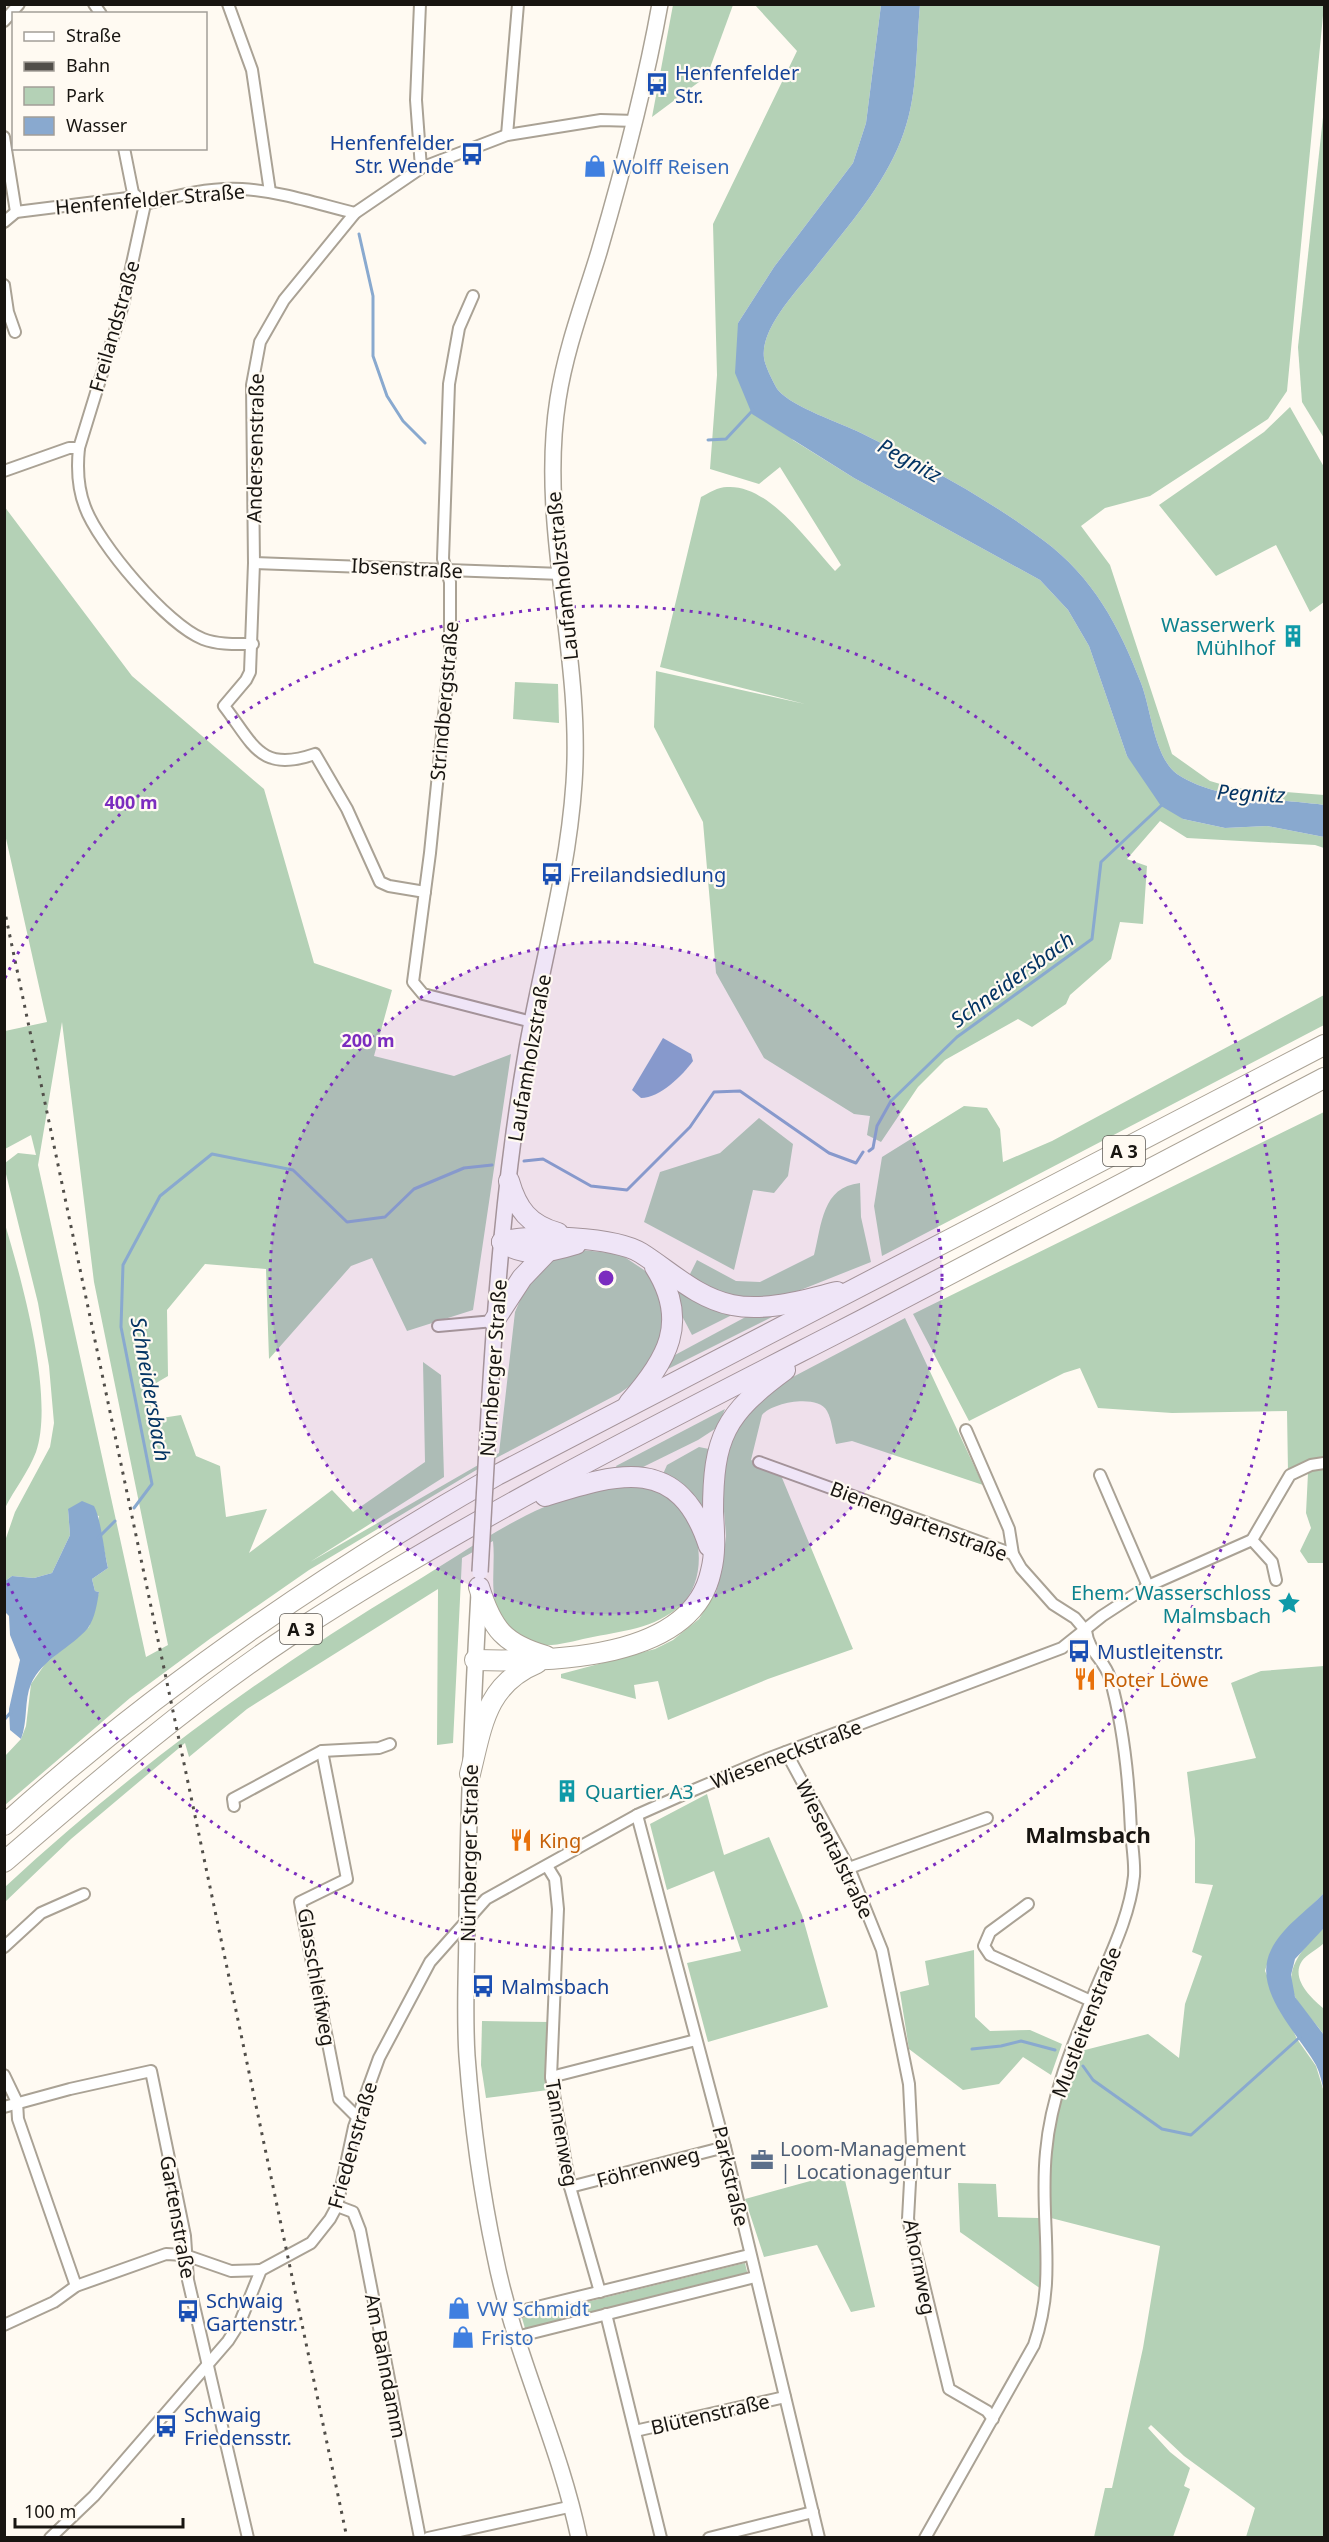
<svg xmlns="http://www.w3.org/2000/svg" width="1329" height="2542" font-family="'Noto Sans',sans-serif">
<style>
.green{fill:#b4d1b6;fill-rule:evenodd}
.water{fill:#89a9cf}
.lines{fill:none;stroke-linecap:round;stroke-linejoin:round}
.stream{stroke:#89a9cf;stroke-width:3}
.street-casing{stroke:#aaa295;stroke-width:14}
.secondary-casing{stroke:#aaa295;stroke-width:18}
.highway-casing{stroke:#aaa295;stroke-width:22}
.street{stroke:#fff;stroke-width:10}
.secondary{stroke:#fff;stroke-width:15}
.highway{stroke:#fff;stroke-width:20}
.rail{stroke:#514e49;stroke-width:3;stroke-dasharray:3 6;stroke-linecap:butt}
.secondary-bridge-casing{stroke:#aaa295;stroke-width:18;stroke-linecap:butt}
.secondary-bridge{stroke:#fff;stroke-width:15}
.ring{fill:none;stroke:#7b2cbf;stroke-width:3;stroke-dasharray:3 6}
.labels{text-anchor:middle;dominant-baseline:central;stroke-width:4.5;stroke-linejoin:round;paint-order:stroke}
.shield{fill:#fffaf2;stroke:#5d5a54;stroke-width:1.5}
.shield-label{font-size:18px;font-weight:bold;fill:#181511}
.transit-label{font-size:20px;fill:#164399;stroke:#fffaf2;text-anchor:start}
.shop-label{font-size:20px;fill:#366cbe;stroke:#fffaf2;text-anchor:start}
.street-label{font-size:20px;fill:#181511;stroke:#fffaf2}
.culture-label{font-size:20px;fill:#0d838f;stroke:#fffaf2;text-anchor:end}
.food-label{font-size:20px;fill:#c56008;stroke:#fffaf2;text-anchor:start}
.service-label{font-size:20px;fill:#4e5e75;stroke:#fffaf2;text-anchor:start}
.water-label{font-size:21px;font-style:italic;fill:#043463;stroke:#fffaf2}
.quarter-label{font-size:22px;font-weight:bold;fill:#181511;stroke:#fffaf2}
.centre{fill:#7b2cbf;stroke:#fffaf2;stroke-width:3}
.ring-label{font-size:18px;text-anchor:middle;font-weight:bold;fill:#7b2cbf;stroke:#fffaf2;stroke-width:4.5;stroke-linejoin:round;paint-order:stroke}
</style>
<rect width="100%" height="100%" fill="#fffaf2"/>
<!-- green -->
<g class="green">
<polygon points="673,5 733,5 707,76 652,117"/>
<path d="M755,5H881L866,123L853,163L774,267L738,323L793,440L854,478L1040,580L1068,610L1089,646L1127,756L1183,819L1225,828L1267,826L1324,837V848L1315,845L1187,838L1160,821L1127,859L1147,866L1143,924L1120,922L1111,959L1070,995L1066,1004L1032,1027L1018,1019L945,1060L918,1087L881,1142L867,1135L870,1116L854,1114L764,1058L716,973L703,822L654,727L656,671L805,704L660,667L701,497C709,493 718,487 727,487C769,484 809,543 835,571L841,565L780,467L759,484L710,469L717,375L713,224L797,51Z"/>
<path d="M920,5H1324L1287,391L1268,419L1150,496L1105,508L1081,526L1110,565L1172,754L1210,781L1234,788L1324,795V805C1280,799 1215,800 1177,774C1154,757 1151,708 1141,683C1119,626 1093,577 1043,540C987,498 923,464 861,433C841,423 792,407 778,390C774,384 765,366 764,358C760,327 800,288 818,264C850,224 887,182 904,132C918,93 916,46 920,5Z"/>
<polygon points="1324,108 1324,438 1302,402 1298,347"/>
<polygon points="1290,407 1324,467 1324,602 1310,612 1276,545 1216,576 1159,505 1264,432"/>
<path d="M4,506L132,676L264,789L314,963L392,990L374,1056L454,1076L511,1054L473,1310L407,1331L372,1258L351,1266L269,1359L266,1269L205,1264L167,1310L168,1376L146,1389L155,1419L181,1415L196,1456L220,1466L226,1517L267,1509L249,1553L332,1490L353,1512L425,1462L423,1362L441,1375L444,1477L310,1562L499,1453L515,1312L528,1282L552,1260L582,1250L620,1254L647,1272L662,1292L663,1344L634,1383L620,1393L498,1457L309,1570L211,1638L130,1698L5,1805V1756L21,1739L26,1726L31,1684L45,1664L89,1627L99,1592L95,1591L92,1579L108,1568L98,1521L99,1516L68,1509L70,1535L52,1573L34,1578L12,1576L5,1581V1541L15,1512L50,1447L54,1423L49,1366L38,1303L5,1170V1163L18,1153L36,1155L31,1135L5,1149V1031L47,1022L5,834ZM62,1022L94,1282L168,1645L146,1657L38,1165Z"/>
<polygon points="515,682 558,684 559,723 513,719"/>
<polygon points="1324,995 1324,1025 882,1256 874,1206 882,1157 964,1106 987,1108 1000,1129 1003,1162 1052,1141"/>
<polygon points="1324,1112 1324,1458 1288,1472 1287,1411 1172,1413 1098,1408 1080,1368 1064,1373 969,1421 913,1314"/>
<polygon points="759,1118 793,1144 788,1176 774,1193 753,1190 734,1270 644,1222 660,1172 720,1153"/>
<path d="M860,1183L861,1217L871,1262L788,1295L730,1300L688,1278L697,1260L736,1281L760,1282L814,1255C822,1224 822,1187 860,1183Z"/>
<path d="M4,1221C21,1277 55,1397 36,1452C29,1471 14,1490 5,1508Z"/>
<polygon points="674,1282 731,1314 730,1316 692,1335 681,1314"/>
<polygon points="784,1311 664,1371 675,1355 753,1313"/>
<path d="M905,1318L983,1485L852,1441L836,1444C833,1434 832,1420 827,1411C818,1394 773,1402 762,1415L751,1460L780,1473L853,1649L768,1679L668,1720L658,1681L634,1685L636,1699L561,1678V1674L655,1649L673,1640L699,1619L716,1592L722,1570L726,1536L721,1474L730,1433L770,1389Z"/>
<polygon points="725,1409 718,1427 698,1440 641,1468 617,1468 616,1466"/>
<path d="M699,1447L709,1449L704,1512C697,1495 680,1481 663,1474L667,1465Z"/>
<polygon points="1324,1467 1324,1563 1308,1563 1300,1551 1311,1528 1306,1513 1308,1473"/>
<path d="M631,1483C642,1486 659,1489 669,1495C702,1517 710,1578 681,1605C655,1629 621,1631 588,1638C574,1641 557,1646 543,1645C530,1644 511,1636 504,1625C487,1598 496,1569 493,1541L462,1558L453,1743L437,1745L438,1589L247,1709L189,1757L185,1743L71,1839L5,1902V1887C129,1772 265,1672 410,1585C465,1552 520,1511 582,1493C598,1488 614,1486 631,1483Z"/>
<path d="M1324,1666V1893C1299,1920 1275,1933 1265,1971L1297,2039L1316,2066L1324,2092V2537H1246L1255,2508L1184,2456L1151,2425L1148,2428L1170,2452L1190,2468L1184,2486L1190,2489L1173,2537H1094L1105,2488H1112L1143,2348L1160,2246L1051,2218L1050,2153L1059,2103L1077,2052L1148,2034L1179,2058L1185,2004L1202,1956L1192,1952L1213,1885L1195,1883V1839L1187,1772L1256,1758L1231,1683L1261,1671Z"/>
<polygon points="707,1794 724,1855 769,1837 802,1915 828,2007 708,2042 687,1963 741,1951 714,1871 667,1890 650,1824"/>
<path d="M1324,1928V1943C1318,1949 1306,1955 1302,1961C1290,1979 1312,1999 1324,2009V2035C1316,2023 1302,2010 1295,1997C1282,1969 1305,1945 1324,1928Z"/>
<polygon points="974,1950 975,2017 990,2031 1030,2030 1062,2044 1051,2075 1023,2057 999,2084 963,2090 909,2049 900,1992 929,1985 925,1961"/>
<polygon points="482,2021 550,2022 548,2090 486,2098 481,2065"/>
<polygon points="843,2172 875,2307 851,2312 817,2245 764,2257 745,2199"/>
<polygon points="958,2183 996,2184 998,2217 1039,2218 1041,2289 960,2232"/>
<polygon points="745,2263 748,2276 526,2332 522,2318"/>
</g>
<!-- water -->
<g class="water">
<path d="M881,5H920C916,46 918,93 904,132C887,182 850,224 818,264C800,288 760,327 764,358C765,366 774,384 778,390C792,407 841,423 861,433C923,464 987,498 1043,540C1093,577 1119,626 1141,683C1151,708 1154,757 1177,774C1215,800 1280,799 1324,805V837L1267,826L1225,828L1183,819L1161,806L1127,756L1089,646L1068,610L1040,580L854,478L752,414L735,373L738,323L774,267L853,163L866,123Z"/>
<path d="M663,1038L691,1054L693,1061C683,1075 660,1098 641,1098L632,1090Z"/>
<path d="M82,1501L94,1506C101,1519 104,1551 108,1568L92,1579L95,1591L99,1592C97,1604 95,1618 88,1628C71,1648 42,1659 31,1684C24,1700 28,1721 21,1739L10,1730L9,1709L20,1660L10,1635L9,1616L5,1612V1581L12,1576L34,1578L52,1573L70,1535L68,1509Z"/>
<path d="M1324,1893V1928L1295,1959L1291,1975L1295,1997L1324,2035V2092C1322,2083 1320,2073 1316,2065C1298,2033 1251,1990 1271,1950C1282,1927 1307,1911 1324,1893Z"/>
</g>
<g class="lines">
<!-- stream -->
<g class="stream">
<polyline points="58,212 125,204"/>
<polyline points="359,234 373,296 373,356 387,396 403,421 425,443"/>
<polyline points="708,440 726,439 753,410"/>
<polyline points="869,1151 873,1148 877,1126 891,1101 957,1037 1092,939 1101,862 1164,803"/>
<polyline points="524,1161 543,1159 591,1186 627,1190 690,1127 714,1092 740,1091 829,1153 856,1163 863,1152"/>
<polyline points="134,1508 152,1484 121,1327 123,1265 160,1196 212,1154 293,1170 347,1222 385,1217 414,1189 464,1168 492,1165"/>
<polyline points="98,1538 115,1521"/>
<polyline points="4,1720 11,1712"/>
<polyline points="972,2049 1001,2046 1021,2041 1055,2050"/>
<polyline points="1083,2066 1093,2080 1162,2129 1191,2135 1300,2037"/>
</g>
<!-- street casing -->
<g class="street-casing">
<g id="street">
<polyline points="94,4 101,14"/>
<polyline points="228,4 252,70 270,192"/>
<polyline points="420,4 416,100 421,168"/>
<polyline points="4,21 19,4"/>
<polyline points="507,135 518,4"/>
<polyline points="4,137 16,212"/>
<path d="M124,148L133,193L145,204C176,196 209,187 242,189C280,191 318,204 355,213"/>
<path d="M145,204L123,305L79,448C77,467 78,489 85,507C98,543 167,625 203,639C219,645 236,644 253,644"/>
<polyline points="4,222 16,212 136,197"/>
<polyline points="4,285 8,312 15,332"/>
<polyline points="473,296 459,328 449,384 443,559 450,582 450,656 430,853 413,982 423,994 532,1022"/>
<polyline points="4,471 69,448 79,448"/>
<polyline points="254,563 561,574"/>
<path d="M425,892L389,886L380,882L347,809L315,754C260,773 254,745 224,706L246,680L250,672L254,563L252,385L260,342L284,300L355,213L421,168L507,135L601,120L636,121"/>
<polyline points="438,1326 494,1321"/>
<polyline points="966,1430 1009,1529 1013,1554 1021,1568 1053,1604 1075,1618 1086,1631"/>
<polyline points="759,1462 1013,1554"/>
<polyline points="1100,1475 1148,1586"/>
<polyline points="1252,1540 1272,1562 1276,1580"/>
<polyline points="322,1751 347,1879 300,1902 339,2099 357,2117"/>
<polyline points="786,1752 849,1868 882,1950 909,2084 912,2145 908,2219 949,2389 987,2411 993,2419"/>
<polyline points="234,1806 233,1799 322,1751 379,1748 390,1744"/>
<polyline points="637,1815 725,2147 819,2538"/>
<polyline points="547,1866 555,1879 558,1909 551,2077 570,2187 600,2292"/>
<polyline points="849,1868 987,1818"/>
<polyline points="1028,1904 990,1932 984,1946 990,1955 1091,2001"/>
<polyline points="4,1947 41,1913 84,1894"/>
<polyline points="4,2075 17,2102 18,2119 76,2286"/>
<polyline points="551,2077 696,2040"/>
<polyline points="4,2107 70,2089 151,2071 185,2236 188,2280 248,2538"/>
<polyline points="570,2187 725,2147"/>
<polyline points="337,2206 353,2212 360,2230 420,2538"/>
<polyline points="509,2314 749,2255"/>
<polyline points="606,2314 661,2538"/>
<polyline points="4,2325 54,2302 76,2286 166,2254 185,2255 231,2271 261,2270"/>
<polyline points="516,2337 755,2277"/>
<polyline points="635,2431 785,2397"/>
<polyline points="50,2538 94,2496 228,2341 240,2322 261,2270 311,2243 330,2219 337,2206 354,2127 379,2058 430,1962 486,1899 637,1815 682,1795 767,1759 1062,1648 1102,1616 1148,1586 1252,1540 1290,1475 1311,1465 1324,1463"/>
<polyline points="428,2538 573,2506"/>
<polyline points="709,2538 813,2512"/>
<path d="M925,2538L1034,2345C1058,2276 1039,2220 1046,2152C1051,2093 1076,2037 1098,1984C1113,1949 1130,1914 1134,1876C1135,1862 1132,1846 1131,1831C1129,1780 1124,1728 1110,1678C1104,1659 1089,1653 1086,1631"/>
</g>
</g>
<!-- secondary casing -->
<g class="secondary-casing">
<g id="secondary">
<path d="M488,1431C495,1303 505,1174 527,1048C543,959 568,873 574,783C583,654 538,527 558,399C566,348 584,301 599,252C623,170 645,88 660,4"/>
<path d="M479,1593C473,1702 468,1811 467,1921C467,1966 464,2011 467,2056C472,2123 481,2190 495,2256C514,2353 559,2442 579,2538"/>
</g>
</g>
<!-- highway casing -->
<g class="highway-casing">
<g id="highway">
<path d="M509,1181C517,1209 529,1225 558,1233"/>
<path d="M502,1242C530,1233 616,1237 641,1253C671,1272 697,1298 732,1305C766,1312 804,1300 837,1292"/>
<path d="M502,1242C525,1258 550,1252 576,1244"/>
<polyline points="494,1321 522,1278 546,1253"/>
<path d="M629,1403C667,1360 690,1322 655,1267"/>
<path d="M545,1496C619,1473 679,1454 709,1546"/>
<path d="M479,1587C492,1629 504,1644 546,1656"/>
<path d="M475,1660C548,1662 692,1661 711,1571C716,1552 714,1531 713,1512C713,1437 725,1414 785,1370"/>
<path d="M470,1774C482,1726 486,1684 537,1663"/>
<path d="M4,1825C155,1689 321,1575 497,1475L1324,1045"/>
<path d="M4,1862C96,1783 188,1703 289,1636C462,1523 647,1430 831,1336C996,1251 1160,1164 1324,1078"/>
</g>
</g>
<!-- street -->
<use href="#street" class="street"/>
<!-- secondary -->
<use href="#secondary" class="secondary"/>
<!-- highway -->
<use href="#highway" class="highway"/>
<!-- rail -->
<polyline class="rail" points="4,908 347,2538"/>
<!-- secondary-bridge casing -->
<g class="secondary-bridge-casing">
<polyline id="secondary-bridge" points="480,1572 488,1431"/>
</g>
<!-- secondary-bridge -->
<use href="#secondary-bridge" class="secondary-bridge"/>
</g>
<!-- distance rings -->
<circle cx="606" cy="1278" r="336" fill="#7b2cbf" fill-opacity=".12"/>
<g class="ring">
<circle cx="606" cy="1278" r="336"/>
<path d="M5 978A672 672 0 1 1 5 1578"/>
</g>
<!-- icons -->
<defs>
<g id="bus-bare" transform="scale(1.8)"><path d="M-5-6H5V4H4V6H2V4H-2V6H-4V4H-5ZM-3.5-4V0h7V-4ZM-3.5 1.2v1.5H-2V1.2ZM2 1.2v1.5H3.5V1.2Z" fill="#1a4fb4" stroke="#fffaf2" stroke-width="2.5" paint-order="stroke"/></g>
<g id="shop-bare" transform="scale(1.8)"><path d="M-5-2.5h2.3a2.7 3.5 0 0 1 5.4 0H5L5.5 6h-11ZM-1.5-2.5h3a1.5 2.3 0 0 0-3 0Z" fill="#3f7fe0" stroke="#fffaf2" stroke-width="2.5" paint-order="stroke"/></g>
<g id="building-bare" transform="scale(1.8)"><path d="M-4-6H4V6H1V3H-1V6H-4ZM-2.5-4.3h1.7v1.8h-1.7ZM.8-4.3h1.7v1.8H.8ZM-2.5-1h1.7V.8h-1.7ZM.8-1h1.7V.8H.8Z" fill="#0f9aa8" stroke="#fffaf2" stroke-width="2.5" paint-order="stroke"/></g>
<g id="sight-bare" transform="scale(1.8)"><path d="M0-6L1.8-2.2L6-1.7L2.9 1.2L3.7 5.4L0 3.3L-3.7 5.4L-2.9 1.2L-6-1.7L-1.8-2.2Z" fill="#0f9aa8" stroke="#fffaf2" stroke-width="2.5" paint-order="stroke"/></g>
<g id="restaurant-bare" transform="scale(1.8)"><path d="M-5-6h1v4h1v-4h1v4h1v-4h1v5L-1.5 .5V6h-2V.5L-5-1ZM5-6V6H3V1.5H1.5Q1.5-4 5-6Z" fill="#e8710a" stroke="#fffaf2" stroke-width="2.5" paint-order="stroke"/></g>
<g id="office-bare" transform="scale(1.8)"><path d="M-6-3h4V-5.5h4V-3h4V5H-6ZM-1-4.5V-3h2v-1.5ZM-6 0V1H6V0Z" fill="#5c6f8a" stroke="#fffaf2" stroke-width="2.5" paint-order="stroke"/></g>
</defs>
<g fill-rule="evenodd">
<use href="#bus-bare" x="657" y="84"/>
<use href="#bus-bare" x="472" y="154"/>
<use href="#shop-bare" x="595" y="166"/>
<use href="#building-bare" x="1293" y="636"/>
<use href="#bus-bare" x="552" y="874"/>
<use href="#sight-bare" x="1289" y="1603"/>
<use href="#bus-bare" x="1079" y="1651"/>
<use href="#restaurant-bare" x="1085" y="1679"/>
<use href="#building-bare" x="567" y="1791"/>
<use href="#restaurant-bare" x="521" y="1840"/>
<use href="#bus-bare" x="483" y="1986"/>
<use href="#office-bare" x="762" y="2160"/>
<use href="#shop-bare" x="459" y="2308"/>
<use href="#bus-bare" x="188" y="2311"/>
<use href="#shop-bare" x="463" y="2337"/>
<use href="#bus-bare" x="166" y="2426"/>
</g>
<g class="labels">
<!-- shield labels -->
<g class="shield">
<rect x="1103" y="1136" width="42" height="30" rx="4.5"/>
<rect x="280" y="1614" width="42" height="30" rx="4.5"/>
</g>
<g class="shield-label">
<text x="1124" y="1151">A 3</text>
<text x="301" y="1629">A 3</text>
</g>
<!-- transit labels -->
<g class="transit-label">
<text x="675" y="72">Henfenfelder<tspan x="675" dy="23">Str.</tspan></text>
<text x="454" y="142" text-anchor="end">Henfenfelder<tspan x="454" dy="23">Str. Wende</tspan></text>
<text x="570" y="874">Freilandsiedlung</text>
<text x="1097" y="1651">Mustleitenstr.</text>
<text x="501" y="1986">Malmsbach</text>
<text x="206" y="2300">Schwaig<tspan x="206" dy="23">Gartenstr.</tspan></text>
<text x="184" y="2414">Schwaig<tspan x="184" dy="23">Friedensstr.</tspan></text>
</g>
<!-- shop labels -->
<g class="shop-label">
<text x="613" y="166">Wolff Reisen</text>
<text x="477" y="2308">VW Schmidt</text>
<text x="481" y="2337">Fristo</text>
</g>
<!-- street labels -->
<g class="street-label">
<text transform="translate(150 199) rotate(-5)">Henfenfelder Straße</text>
<text transform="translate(114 326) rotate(-74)">Freilandstraße</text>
<text transform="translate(255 448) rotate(-89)">Andersenstraße</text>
<text transform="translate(407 568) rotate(3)">Ibsenstraße</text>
<text transform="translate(562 576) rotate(-96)">Laufamholzstraße</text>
<text transform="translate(444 701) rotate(-85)">Strindbergstraße</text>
<text transform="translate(529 1058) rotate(-80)">Laufamholzstraße</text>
<text transform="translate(493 1368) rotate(-86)">Nürnberger Straße</text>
<text transform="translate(919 1521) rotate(21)">Bienengartenstraße</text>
<text transform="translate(786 1754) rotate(-21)">Wieseneckstraße</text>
<text transform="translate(835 1849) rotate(64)">Wiesentalstraße</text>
<text transform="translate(469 1853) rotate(-89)">Nürnberger Straße</text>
<text transform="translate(317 1977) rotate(80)">Glasschleifweg</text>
<text transform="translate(1086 2022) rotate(-69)">Mustleitenstraße</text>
<text transform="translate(562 2133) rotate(80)">Tannenweg</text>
<text transform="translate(352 2145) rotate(-74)">Friedenstraße</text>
<text transform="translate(648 2167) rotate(-15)">Föhrenweg</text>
<text transform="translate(731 2176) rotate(77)">Parkstraße</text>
<text transform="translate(178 2217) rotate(80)">Gartenstraße</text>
<text transform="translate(920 2267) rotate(79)">Ahornweg</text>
<text transform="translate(386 2366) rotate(79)">Am Bahndamm</text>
<text transform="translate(710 2414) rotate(-13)">Blütenstraße</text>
</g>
<!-- culture labels -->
<g class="culture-label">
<text x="1275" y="624">Wasserwerk<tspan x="1275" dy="23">Mühlhof</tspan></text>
<text x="1271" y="1592">Ehem. Wasserschloss<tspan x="1271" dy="23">Malmsbach</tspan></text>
<text x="585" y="1791" text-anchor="start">Quartier A3</text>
</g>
<!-- food labels -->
<g class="food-label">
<text x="1103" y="1679">Roter Löwe</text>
<text x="539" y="1840">King</text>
</g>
<!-- service labels -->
<g class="service-label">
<text x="780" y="2148">Loom-Management<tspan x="780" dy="23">| Locationagentur</tspan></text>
</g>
<!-- water labels -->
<g class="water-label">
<text transform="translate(910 460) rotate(29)">Pegnitz</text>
<text transform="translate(1251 793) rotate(3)">Pegnitz</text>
<text transform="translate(1012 979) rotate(-36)">Schneidersbach</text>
<text transform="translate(151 1389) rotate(80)">Schneidersbach</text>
</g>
<!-- quarter labels -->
<g class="quarter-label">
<text x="1088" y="1834">Malmsbach</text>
</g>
</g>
<circle cx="606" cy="1278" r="9" class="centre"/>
<g class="ring-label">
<text x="131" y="809">400 m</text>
<text x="368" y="1047">200 m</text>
</g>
<!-- border -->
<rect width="1329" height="2542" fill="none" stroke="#181511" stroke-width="12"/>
<!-- legend -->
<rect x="12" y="12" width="195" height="138" fill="#fffaf2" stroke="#a39e98" stroke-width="1.5"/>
<rect x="24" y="32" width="30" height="9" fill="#ffffff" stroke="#a39e98" stroke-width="1.5"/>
<text x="66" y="42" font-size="18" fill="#181511">Straße</text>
<rect x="24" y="62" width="30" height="9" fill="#514e49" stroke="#a39e98" stroke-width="1.5"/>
<text x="66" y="72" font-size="18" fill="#181511">Bahn</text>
<rect x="24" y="87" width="30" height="18" fill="#b4d1b6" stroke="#a39e98" stroke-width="1.5"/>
<text x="66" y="102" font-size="18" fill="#181511">Park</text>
<rect x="24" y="117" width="30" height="18" fill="#89a9cf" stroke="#a39e98" stroke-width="1.5"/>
<text x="66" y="132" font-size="18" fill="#181511">Wasser</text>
<!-- scale -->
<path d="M15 2518v9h168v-9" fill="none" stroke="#181511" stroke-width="3"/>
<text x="24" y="2518" font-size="18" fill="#181511" stroke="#fffaf2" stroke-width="4.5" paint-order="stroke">100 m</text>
</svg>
